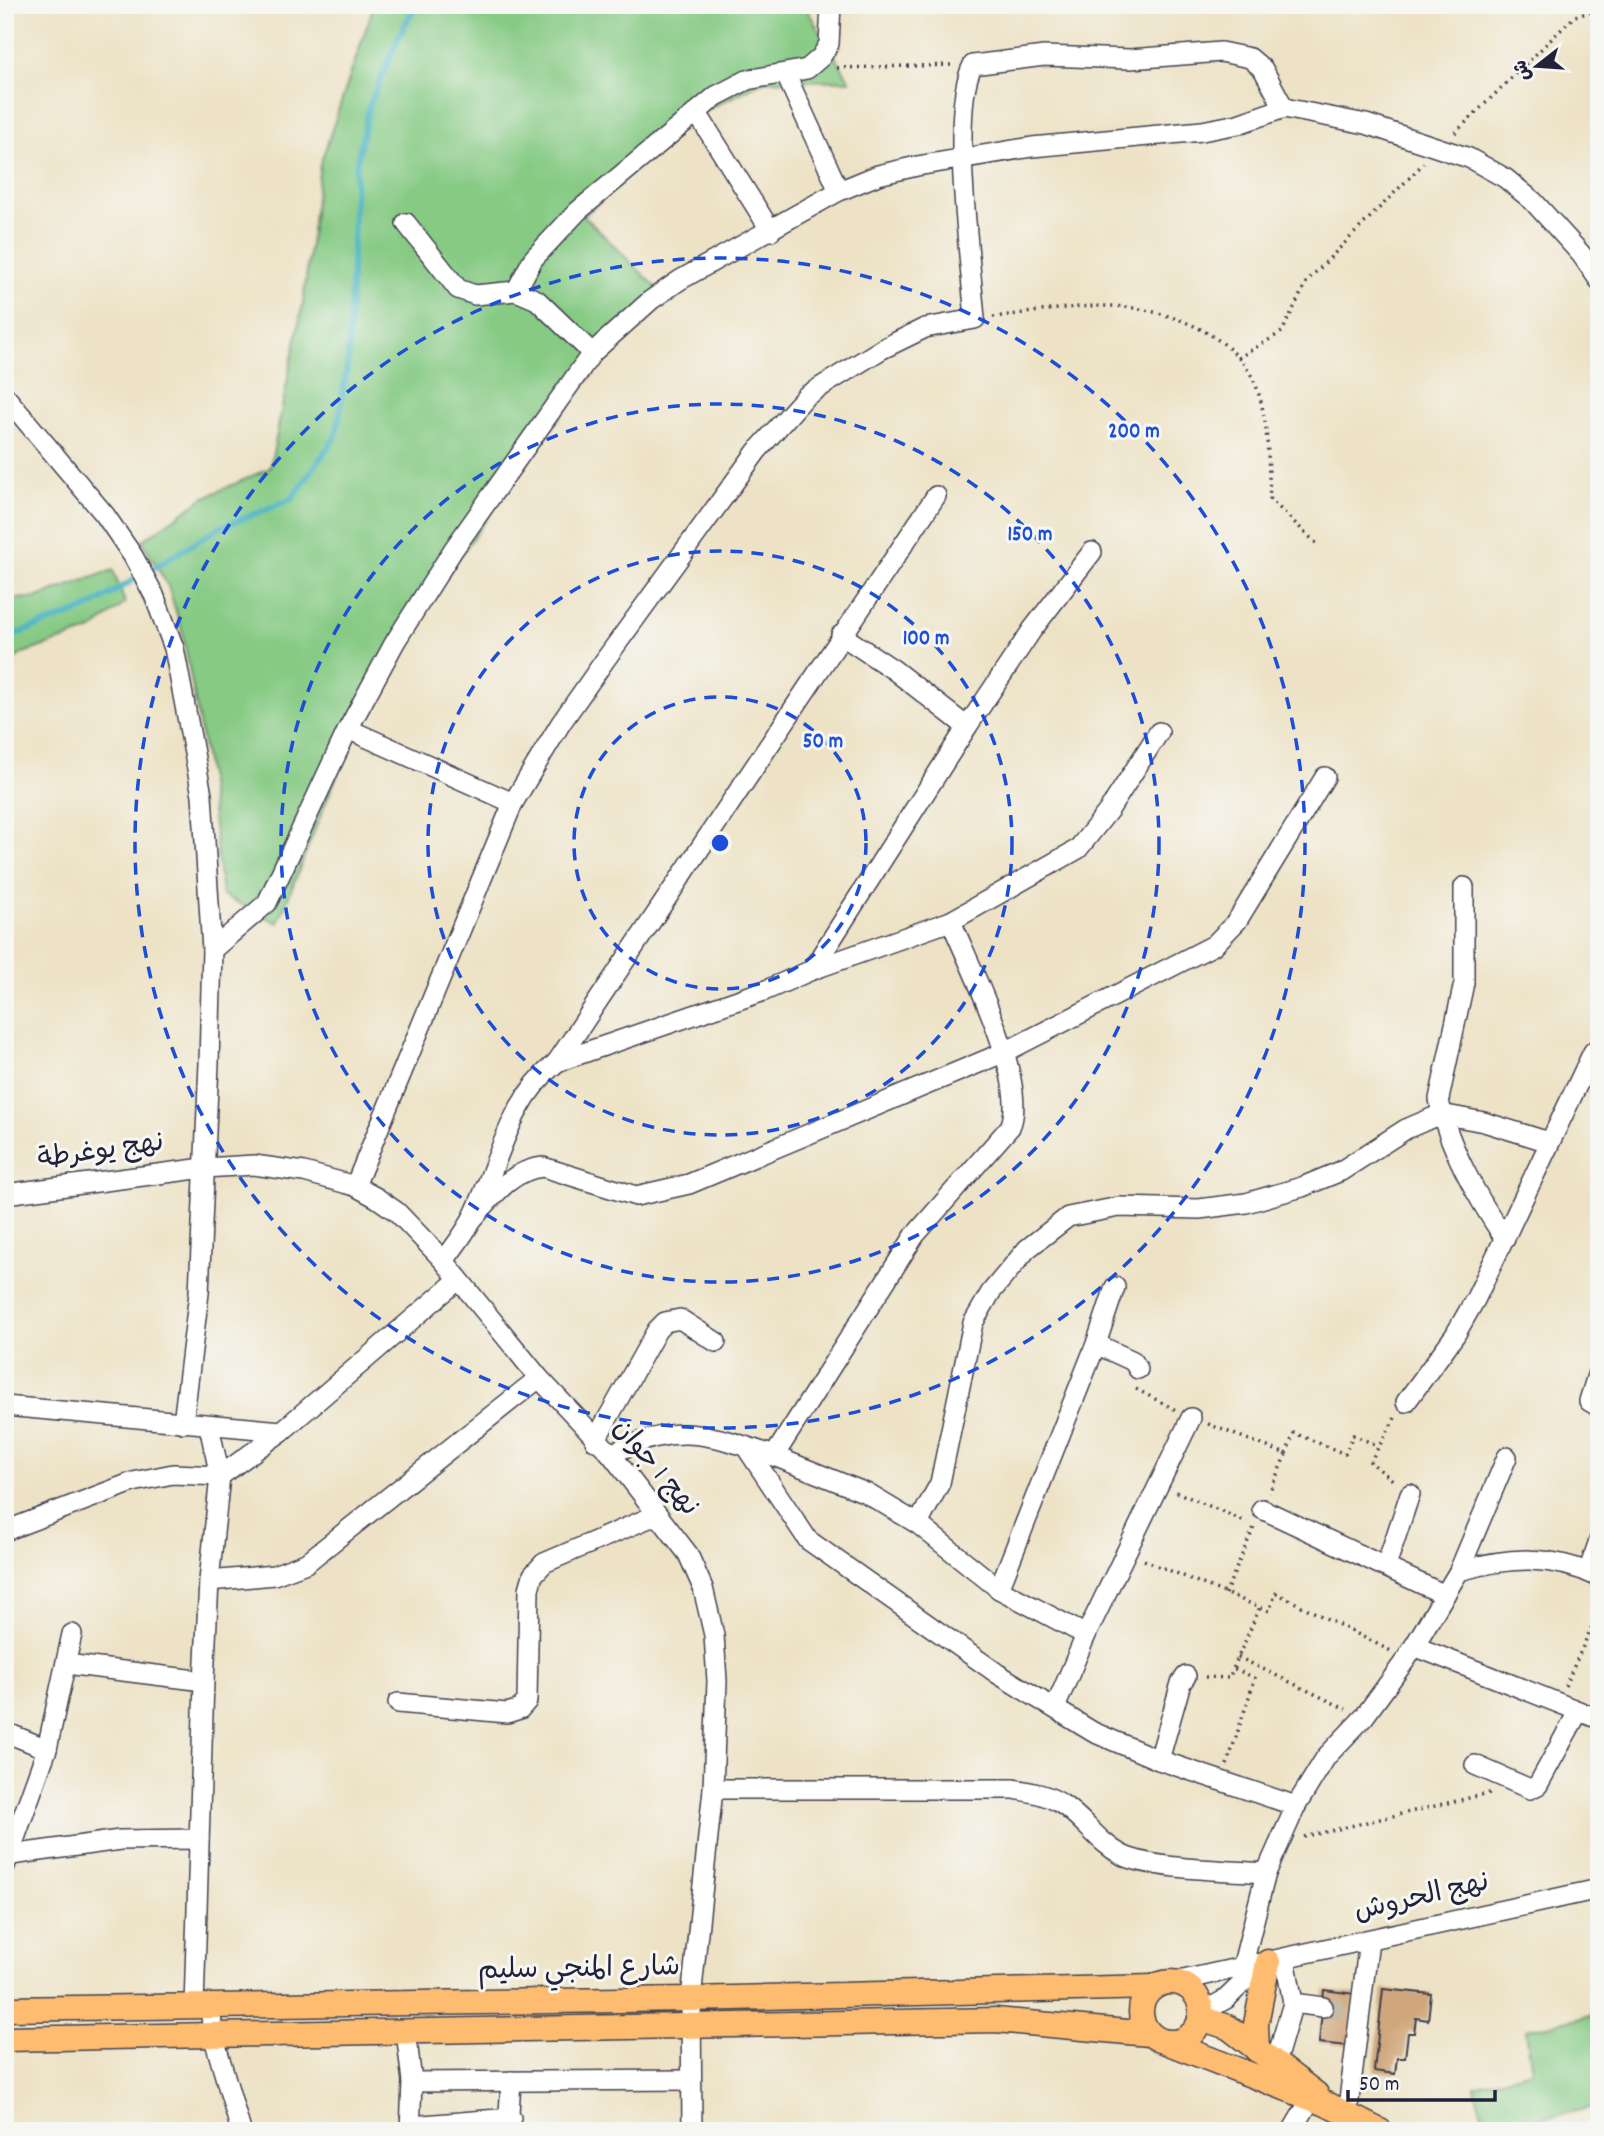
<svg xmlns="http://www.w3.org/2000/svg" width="1604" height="2136" font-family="Dekko,'Playpen Sans Arabic',sans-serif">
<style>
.green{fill:#86ca84;stroke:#547660;stroke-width:2}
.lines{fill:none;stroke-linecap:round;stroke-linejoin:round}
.stream{stroke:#47b3c3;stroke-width:6}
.building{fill:#d0a77d}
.minor-tunnel{stroke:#c4bca9;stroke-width:19;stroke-dasharray:19 10;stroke-linecap:butt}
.minor-casing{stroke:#403f50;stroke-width:22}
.major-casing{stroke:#403f50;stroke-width:27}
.path{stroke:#403f50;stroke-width:3.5;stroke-dasharray:2 5;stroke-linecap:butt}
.minor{stroke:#fff;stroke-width:19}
.major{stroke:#fdbc6f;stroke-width:24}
.ring{fill:none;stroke:#1d4ed8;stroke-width:3.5;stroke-dasharray:12 9}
.labels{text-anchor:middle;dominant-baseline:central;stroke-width:6;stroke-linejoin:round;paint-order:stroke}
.street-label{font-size:28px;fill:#22223b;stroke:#f6f6f2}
.centre{fill:#1d4ed8;stroke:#f6f6f2;stroke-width:3.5}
.ring-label{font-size:21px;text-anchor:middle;font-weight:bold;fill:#1d4ed8;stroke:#f6f6f2;stroke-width:6;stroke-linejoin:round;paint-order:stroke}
</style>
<rect width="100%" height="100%" fill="#f6f6f2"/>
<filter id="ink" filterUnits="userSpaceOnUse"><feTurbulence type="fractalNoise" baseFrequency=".0143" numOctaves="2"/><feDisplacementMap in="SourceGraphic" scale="14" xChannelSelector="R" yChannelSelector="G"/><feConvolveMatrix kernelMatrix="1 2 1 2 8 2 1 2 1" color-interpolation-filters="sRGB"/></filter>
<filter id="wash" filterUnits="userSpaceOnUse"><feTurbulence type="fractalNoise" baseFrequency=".00686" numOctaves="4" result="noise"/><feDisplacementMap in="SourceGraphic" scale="28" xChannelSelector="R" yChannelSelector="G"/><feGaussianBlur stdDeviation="1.57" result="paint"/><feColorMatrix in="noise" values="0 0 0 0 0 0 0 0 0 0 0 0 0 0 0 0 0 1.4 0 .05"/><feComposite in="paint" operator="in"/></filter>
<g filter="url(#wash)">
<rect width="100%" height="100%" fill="#ede2c5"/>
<!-- green -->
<g class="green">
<path d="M374,5H804L850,81L766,80L684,121L584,216L662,293C597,362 544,438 489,515C452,568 412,622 382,679C341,757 311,841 278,923L222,895L207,767L183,634L168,586L142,541L203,498L270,468L303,303L320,165Z"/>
<polygon points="113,570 125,603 92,630 23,653 5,666 5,599 35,598"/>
<polygon points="1596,2014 1599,2029 1599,2106 1487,2131 1474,2086 1532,2071 1526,2030"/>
</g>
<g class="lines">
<!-- stream -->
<polyline class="stream" points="5,638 86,609 219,528 292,499 336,436 348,360 356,166 369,106 400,34 416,5"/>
</g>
<g id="blocks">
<!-- building -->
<g class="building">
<polygon points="1383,1989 1431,1994 1428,2020 1416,2018 1414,2033 1408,2033 1405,2058 1397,2058 1395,2074 1374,2071"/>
<polygon points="1324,1990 1355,1994 1349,2046 1319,2043"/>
</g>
</g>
</g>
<g filter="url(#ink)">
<use href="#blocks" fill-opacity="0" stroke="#403f50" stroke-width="2"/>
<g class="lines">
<!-- minor-tunnel -->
<polyline class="minor-tunnel" points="1323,2007 1353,2011"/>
<!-- minor casing -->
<g class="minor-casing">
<g id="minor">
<polyline points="786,75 839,191"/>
<polyline points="697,113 771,231"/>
<polyline points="406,223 458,289 475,295 516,291 537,300 592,353"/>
<polyline points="516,291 533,259 578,211 716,96 747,80 807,69 821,57 829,44 831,5"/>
<polyline points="5,396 105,515 133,556 154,595 174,648 202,795 212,950 209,1063 199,1293 183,1423"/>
<polyline points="841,635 894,670 967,727"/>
<polyline points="348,729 513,803"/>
<path d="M1464,887V983L1439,1099C1446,1143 1480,1202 1505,1239"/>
<polyline points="212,950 267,903 348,729 395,642 453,550 592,353 651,300 680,280 839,191 878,175 917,166 1032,147 1202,131 1238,124 1284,108 1366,124 1469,158 1505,178 1533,201 1581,254 1599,280"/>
<polyline points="812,970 951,921 1078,849 1109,810 1159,732"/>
<polyline points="557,1062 936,496"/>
<path d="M355,1186L513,803L561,723L605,660L757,451L806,396L882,349L925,328L975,319C971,265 949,107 973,65L1044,56L1130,59L1221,52L1250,58L1263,69L1284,108"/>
<polyline points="5,1194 204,1168 254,1165 304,1172 355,1186 377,1198 397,1212 444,1261 539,1378 611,1454 688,1554 703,1588 714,1635 717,1681 713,1789 691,1999 692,2131"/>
<path d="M470,1222C491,1199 510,1170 543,1167L636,1196L689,1184L1005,1052L1214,945L1237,921L1325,777"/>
<path d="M444,1261C453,1248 464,1235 471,1221C500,1164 506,1104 557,1062L764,991L812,970L967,727L1032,630L1092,552"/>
<polyline points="1096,1344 1133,1361 1138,1369"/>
<polyline points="1599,1369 1589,1401 1599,1407"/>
<polyline points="1406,1402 1455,1335 1476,1298 1593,1052 1599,1047"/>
<polyline points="5,1406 282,1431"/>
<polyline points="595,1441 657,1330 665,1322 680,1319 716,1342"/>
<polyline points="746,1447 808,1540 998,1674 1093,1732 1159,1760 1296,1806"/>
<path d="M611,1454C677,1422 708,1433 774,1456L915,1235L1010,1127C1030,1084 969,965 951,921"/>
<polyline points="774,1456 866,1493 918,1524 999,1589 1086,1635"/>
<polyline points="1262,1509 1445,1595"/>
<polyline points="918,1524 940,1483 973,1323 991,1292 1027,1249 1068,1217 1119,1207 1199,1209 1246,1203 1302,1187 1341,1171 1406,1129 1441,1114 1484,1122 1549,1142"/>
<polyline points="5,1531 133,1482 173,1474 220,1476 282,1431 458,1280"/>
<polyline points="1386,1566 1410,1494"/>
<path d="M1459,1571C1508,1557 1551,1554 1599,1577"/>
<polyline points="1588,1572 1599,1541"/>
<polyline points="209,1581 274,1575 306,1563 539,1378"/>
<polyline points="999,1589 1096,1344 1115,1287"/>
<polyline points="1414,1646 1599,1719"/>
<polyline points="66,1664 204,1681"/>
<polyline points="398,1703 507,1713 520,1709 527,1701 529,1589 533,1575 544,1563 656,1515"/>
<polyline points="1055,1708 1086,1635 1191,1418"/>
<polyline points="5,1732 47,1749"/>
<polyline points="1159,1760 1181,1683 1186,1676"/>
<polyline points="1475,1765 1530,1789 1538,1785 1578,1712"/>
<path d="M713,1789H1014C1030,1792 1046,1794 1060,1803C1083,1817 1097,1842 1122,1855C1153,1870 1229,1870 1266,1873"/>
<polyline points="11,1855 120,1840 199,1839"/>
<polyline points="5,1866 47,1749 72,1634"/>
<polyline points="1247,1980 1242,1968 1266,1873 1296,1806 1326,1757 1364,1717 1407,1658 1459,1571 1507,1457"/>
<polyline points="1174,1982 1599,1889"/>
<polyline points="1293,2003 1323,2007"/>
<polyline points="210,2006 213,2035 241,2131"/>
<polyline points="194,2007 204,1681 209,1581 220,1476 209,1426"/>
<polyline points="1201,2013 1226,1999 1254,1972"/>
<polyline points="406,2031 412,2082 691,2080"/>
<polyline points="1275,2064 1293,2003 1285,1958"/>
<polyline points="1347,2116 1369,1940"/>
<polyline points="410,2126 511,2118"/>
<polyline points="508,2130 511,2081"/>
<polyline points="410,2131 412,2082"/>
<polyline points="1292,2131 1315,2092"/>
</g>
</g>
<!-- major casing -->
<g class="major-casing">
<g id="major">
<circle cx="1171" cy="2012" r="30"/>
<polyline points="5,2009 691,1999 1153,1987"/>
<polyline points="1200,2018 1228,2027 1316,2094"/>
<polyline points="5,2039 996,2020 1149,2034"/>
<polyline points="1166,2042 1326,2104 1380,2131"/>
<polyline points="1257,2050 1256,2024 1268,1962"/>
</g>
</g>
<!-- path -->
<g class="path">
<polyline points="837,68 952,65"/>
<polyline points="1455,133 1575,16 1599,10"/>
<path d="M993,317C1028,313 1064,307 1099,306C1153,304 1232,329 1255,383C1269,419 1268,461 1270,499L1318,545"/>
<polyline points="1238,358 1282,332 1307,281 1424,163"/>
<polyline points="1136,1389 1176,1410"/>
<polyline points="1395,1418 1370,1462 1395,1482"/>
<polyline points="1208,1424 1286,1454 1269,1493"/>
<polyline points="1286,1454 1294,1433 1345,1454 1353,1435 1377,1445"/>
<polyline points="1176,1492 1247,1522"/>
<polyline points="1144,1560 1269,1611 1276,1593 1391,1651"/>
<polyline points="1225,1594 1255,1525"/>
<polyline points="1238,1657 1346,1709"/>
<polyline points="1205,1677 1229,1678 1260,1607"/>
<polyline points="1565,1686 1599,1611"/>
<polyline points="1227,1765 1255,1678 1233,1668"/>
<polyline points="1304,1837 1490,1793"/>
</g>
<!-- minor -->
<use href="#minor" class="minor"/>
<!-- major -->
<use href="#major" class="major"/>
</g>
</g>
<!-- distance rings -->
<g class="ring">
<circle cx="720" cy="843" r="146"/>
<circle cx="720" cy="843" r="292"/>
<circle cx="720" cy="843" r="439"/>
<circle cx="720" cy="843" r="585"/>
</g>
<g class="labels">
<!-- street labels -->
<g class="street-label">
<text transform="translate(101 1153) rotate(-8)">نهج يوغرطة</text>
<text transform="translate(654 1469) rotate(50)">نهج 1 جوان</text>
<text transform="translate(1422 1899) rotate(-13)">نهج الحروش</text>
<text transform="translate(579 1971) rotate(-1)">شارع المنجي سليم</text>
</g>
</g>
<circle cx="720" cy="843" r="10" class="centre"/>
<g class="ring-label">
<text x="1134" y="437">200 m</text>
<text x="1030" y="540">150 m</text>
<text x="926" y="644">100 m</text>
<text x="823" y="747">50 m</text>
</g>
<!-- margin -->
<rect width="1604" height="2136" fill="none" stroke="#f6f6f2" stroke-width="28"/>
<!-- north arrow -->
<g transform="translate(1537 66) rotate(253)" stroke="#f6f6f2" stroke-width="5" paint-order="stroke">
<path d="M0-5L12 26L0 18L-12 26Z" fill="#22223b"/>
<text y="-10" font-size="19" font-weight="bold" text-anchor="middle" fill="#22223b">ش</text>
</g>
<!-- scale -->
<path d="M1348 2090v10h147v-10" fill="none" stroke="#22223b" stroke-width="3.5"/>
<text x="1359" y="2090" font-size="21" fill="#22223b" stroke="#f6f6f2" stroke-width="5" paint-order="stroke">50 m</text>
</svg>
